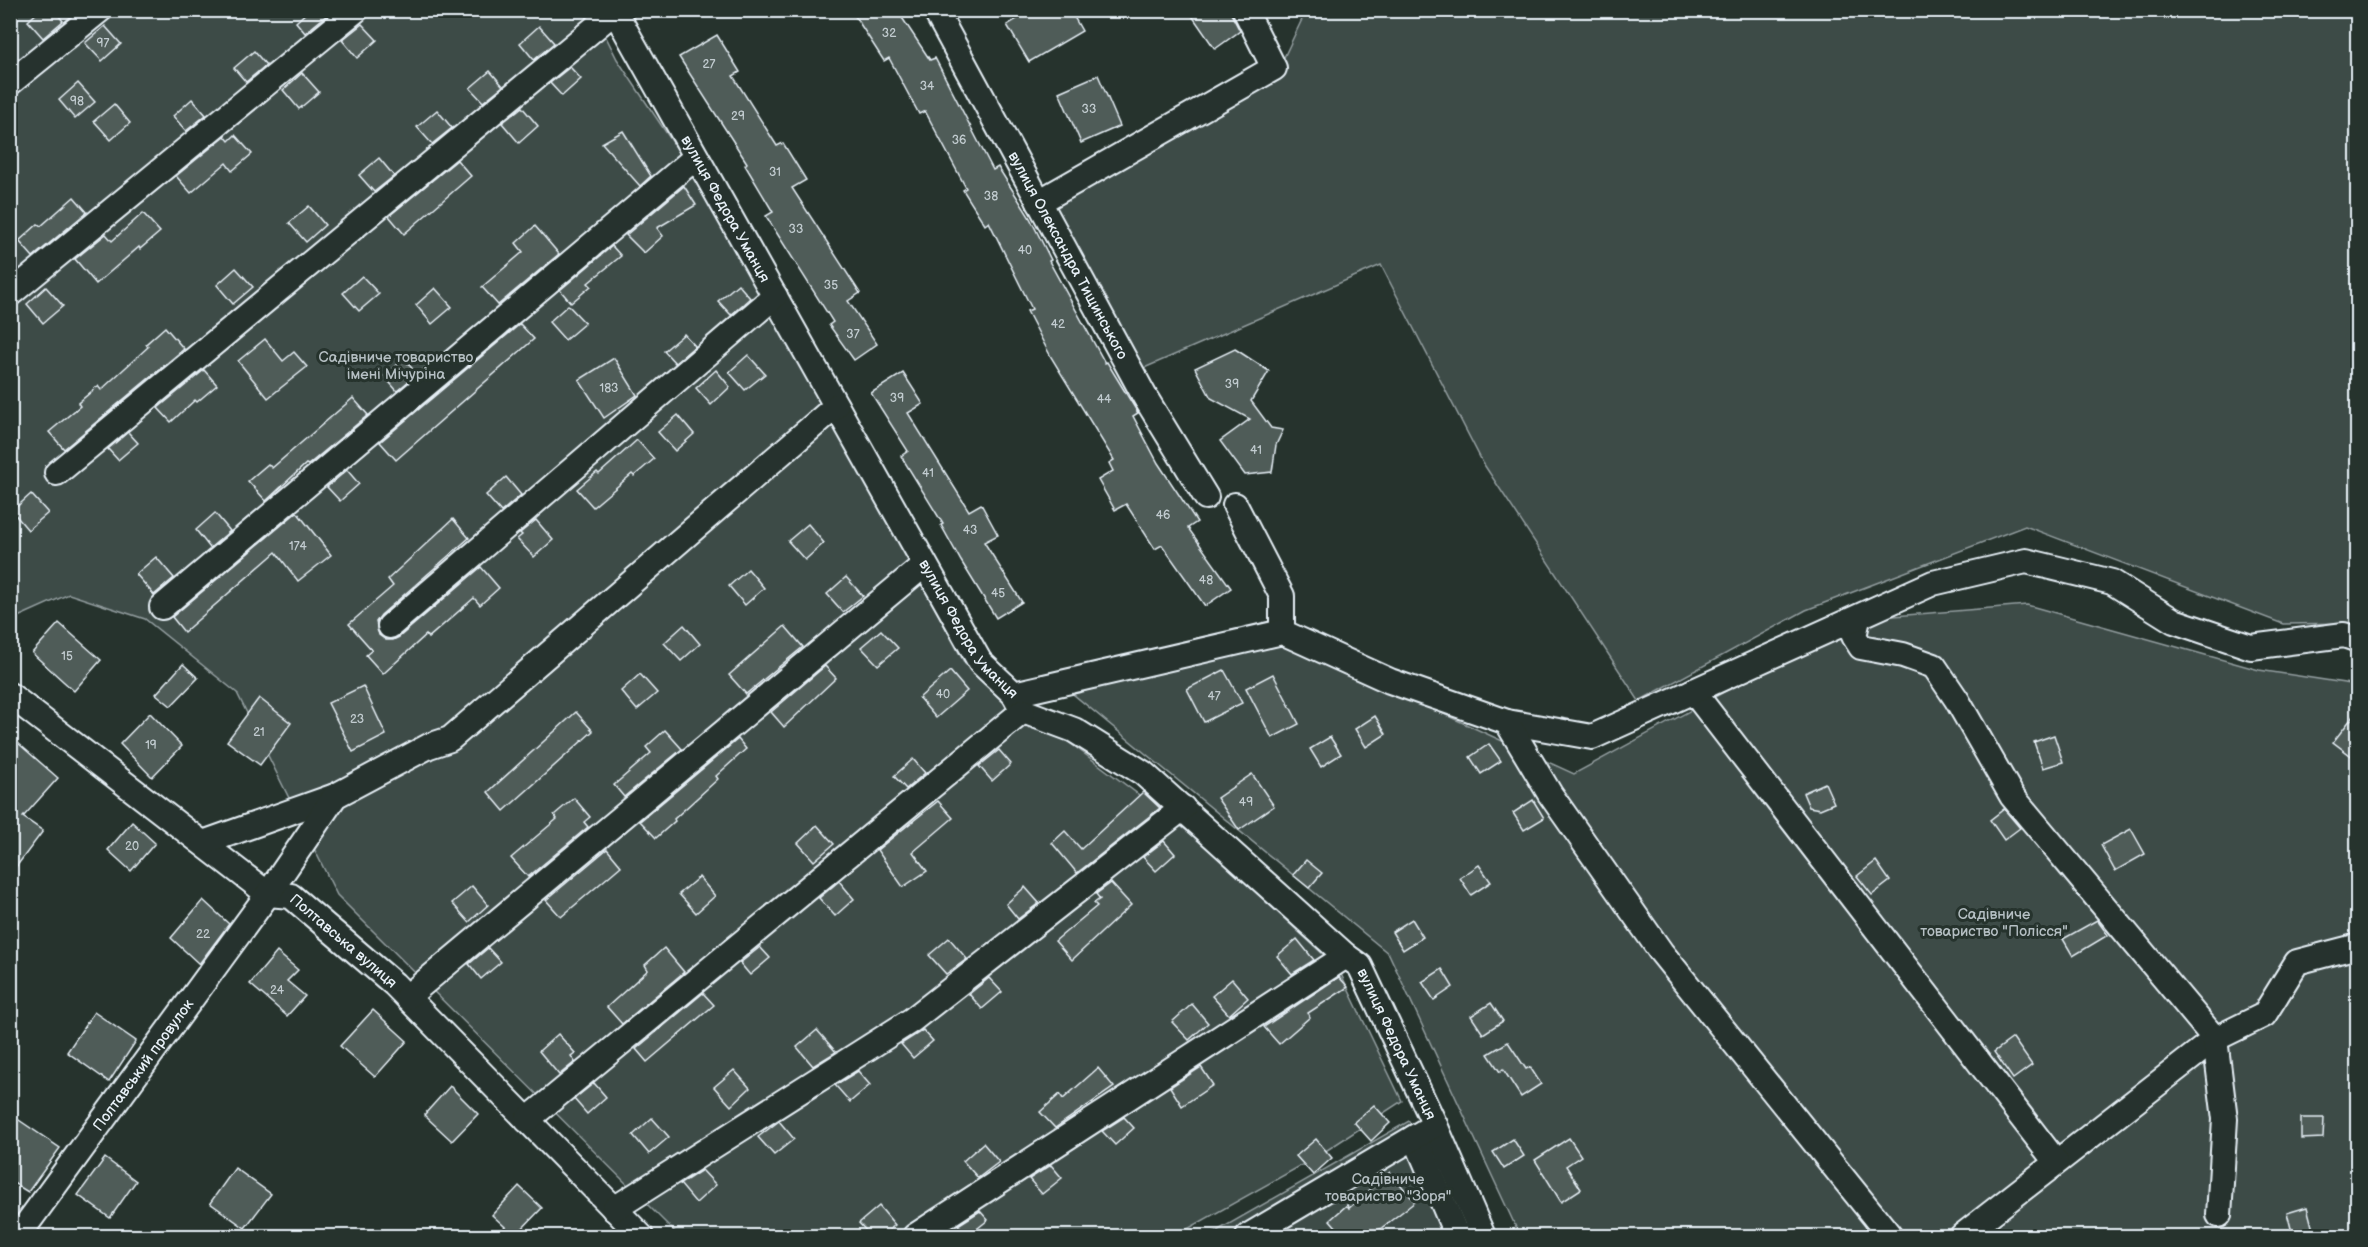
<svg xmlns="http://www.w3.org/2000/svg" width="2368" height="1247" font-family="'Balsamiq Sans',sans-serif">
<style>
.green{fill:#3e4b47;stroke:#939ea0;stroke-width:1.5}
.building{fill:#505c59;stroke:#e8f1f8;stroke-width:1.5}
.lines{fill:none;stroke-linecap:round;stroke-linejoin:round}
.minor-casing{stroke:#e8f1f8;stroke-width:28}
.minor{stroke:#26332d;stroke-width:24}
.labels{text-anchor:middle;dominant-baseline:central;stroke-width:6;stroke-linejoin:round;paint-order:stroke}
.number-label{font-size:12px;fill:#c2ccd0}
.street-label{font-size:15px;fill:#e8f1f8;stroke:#26332d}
.park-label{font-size:15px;fill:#b5bfc3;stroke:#26332d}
</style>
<rect width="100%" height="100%" fill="#26332d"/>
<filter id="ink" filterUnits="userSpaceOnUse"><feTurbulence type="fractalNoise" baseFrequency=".0167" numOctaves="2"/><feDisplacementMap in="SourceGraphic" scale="12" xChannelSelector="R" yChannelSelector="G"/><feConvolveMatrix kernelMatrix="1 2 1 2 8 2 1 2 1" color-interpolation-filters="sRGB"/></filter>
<g filter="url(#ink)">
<!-- green -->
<g class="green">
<polygon points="10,11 593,11 617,59 728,225 965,664 1199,840 1338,968 1402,1101 1318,1156 1175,1236 679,1236 337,895 237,693 145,619 69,594 11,620"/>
<polygon points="1306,11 2357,11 2357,623 2283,624 2025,526 1806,610 1639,701 1483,463 1381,265 1135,372 1045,201 1278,70"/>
<polygon points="2027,605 2259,670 2357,685 2357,1236 1520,1236 1389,954 1073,694 1281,639 1574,774 1858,619"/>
<polygon points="1409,1121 1462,1236 1208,1236"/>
</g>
<!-- building -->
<g class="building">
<polygon points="40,10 54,10 63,21 43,38 28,21"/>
<polygon points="309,10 333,10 305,33 296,22"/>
<polygon points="851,10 897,10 930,60 935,58 993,170 998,167 1030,218 1051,260 1049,261 1105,363 1107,362 1138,413 1133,416 1158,463 1197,522 1188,528 1231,588 1205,606 1162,545 1155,549 1126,504 1115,510 1098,480 1113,471 1109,463 1114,460 1051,357 1027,311 1032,309 989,222 985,225 963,190 966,188 925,111 919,114 889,58 884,61"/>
<polygon points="1032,10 1070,10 1082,31 1029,62 1007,25"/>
<polygon points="1188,10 1229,10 1240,31 1215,49"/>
<polygon points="362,24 377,40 357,58 342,40"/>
<polygon points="105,26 121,44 102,61 85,43"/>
<polygon points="539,26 554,43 534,60 520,43"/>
<polygon points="717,35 740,72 733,76 777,146 783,143 806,180 792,188 860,293 848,301 877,344 854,360 829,325 833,322 766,216 773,212 745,165 747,163 679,57"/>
<polygon points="254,51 266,65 246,82 234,68"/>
<polygon points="570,67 581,79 562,96 550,83"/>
<polygon points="490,71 503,86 483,102 470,88"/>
<polygon points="302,73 319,92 299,109 283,90"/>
<polygon points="1098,75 1120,126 1081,143 1059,92"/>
<polygon points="78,83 95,102 75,119 59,100"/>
<polygon points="192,99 206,115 186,131 173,116"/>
<polygon points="114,104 130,123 111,140 94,121"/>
<polygon points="522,107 538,126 519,143 502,123"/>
<polygon points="437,110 452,128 432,144 417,127"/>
<polygon points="623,131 651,176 640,186 602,143"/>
<polygon points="235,135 252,154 232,171 226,163 191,193 176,176 225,136 229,141"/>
<polygon points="379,158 394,176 374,192 359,175"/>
<polygon points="457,160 471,176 404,234 389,216"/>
<polygon points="684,186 696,205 657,228 663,236 644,253 626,235"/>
<polygon points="74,197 87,212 33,257 19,241 38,224 41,226"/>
<polygon points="309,206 325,225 306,242 289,223"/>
<polygon points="143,213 160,232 140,249 139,247 96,284 75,259 106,234 112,241"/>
<polygon points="535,226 559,254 498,305 482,287 523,252 516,243"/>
<polygon points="612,246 621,256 588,283 591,286 571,303 560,290"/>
<polygon points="236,268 253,287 233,304 217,285"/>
<polygon points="362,276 379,294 359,311 343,293"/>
<polygon points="738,284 750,298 731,315 718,301"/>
<polygon points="46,287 63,306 43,323 27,304"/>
<polygon points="435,288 452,307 432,324 416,305"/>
<polygon points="568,305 585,323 565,340 549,322"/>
<polygon points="520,324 534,339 396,460 380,442"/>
<polygon points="165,327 184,349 64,449 49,432 80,406 78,403 98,386 101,390 148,347 146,344"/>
<polygon points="684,334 695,346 675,363 664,351"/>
<polygon points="265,339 283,361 294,352 307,367 268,398 238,361"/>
<polygon points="1235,349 1269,371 1251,401 1271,428 1283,430 1276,445 1272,472 1245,475 1220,441 1250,419 1211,398 1195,368"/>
<polygon points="748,355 765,374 745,390 729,372"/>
<polygon points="614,358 637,395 604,418 579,380"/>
<polygon points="404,359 417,374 397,391 384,376"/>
<polygon points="204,370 217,385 197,402 195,400 171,422 158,408"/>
<polygon points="716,370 730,387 711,405 696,388"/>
<polygon points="903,373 923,404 908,413 969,511 981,504 998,535 984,542 1022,602 996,618 961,561 941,525 943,524 901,456 908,451 871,393"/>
<polygon points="353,398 368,415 308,465 306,464 266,501 248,481 268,464 272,468"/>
<polygon points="678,415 694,434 675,451 658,432"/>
<polygon points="128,432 138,443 118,460 108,449"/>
<polygon points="637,440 654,459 634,476 632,474 593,507 577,489 597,472 599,474"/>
<polygon points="347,470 359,484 340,501 327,487"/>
<polygon points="506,477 521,495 501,512 486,495"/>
<polygon points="31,494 48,513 28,530 12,511"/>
<polygon points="297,512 331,555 298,581 276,552 184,632 172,617"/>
<polygon points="215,513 230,531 210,548 196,530"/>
<polygon points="453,519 469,538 381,615 376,622 379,635 386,640 393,640 399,637 481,567 499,588 480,605 474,598 428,638 426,635 383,674 366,655 372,650 349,624 393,586 388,579"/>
<polygon points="536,520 553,540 534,557 517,539 522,535 520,533"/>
<polygon points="808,524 824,543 805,560 788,541"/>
<polygon points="156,557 174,578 154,595 136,574"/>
<polygon points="748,569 764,588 745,605 729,586"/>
<polygon points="846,577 863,596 843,612 827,594"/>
<polygon points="59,623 101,660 74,691 32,653"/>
<polygon points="684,625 700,644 681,661 664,643"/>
<polygon points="785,626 803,647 746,694 729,675"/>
<polygon points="881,630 898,648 878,665 861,647"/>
<polygon points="183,664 198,678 171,706 156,694"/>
<polygon points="825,666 836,678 784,727 771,712"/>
<polygon points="1224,670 1242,703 1204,722 1187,689"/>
<polygon points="950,671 967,691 936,718 919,698"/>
<polygon points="640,674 657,693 637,710 621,691"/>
<polygon points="1273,674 1299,724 1272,738 1246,688"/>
<polygon points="363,686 386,735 353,752 328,703"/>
<polygon points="259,698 291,723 260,765 227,741"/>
<polygon points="2358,710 2358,761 2333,742"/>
<polygon points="576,712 593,731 504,811 488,792"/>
<polygon points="150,713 182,746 152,777 120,744"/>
<polygon points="1375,716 1386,734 1366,747 1355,729"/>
<polygon points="665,730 682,749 624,797 614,785 651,753 646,747"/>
<polygon points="2054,735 2063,762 2043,768 2034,742"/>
<polygon points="10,736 58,778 23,817 43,831 10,875"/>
<polygon points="1330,737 1341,754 1321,767 1310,749"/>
<polygon points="738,739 746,749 716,776 718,779 674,819 675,821 656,838 640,821"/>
<polygon points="1489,744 1501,761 1481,774 1470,757"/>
<polygon points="999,750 1011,764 992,781 979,766"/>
<polygon points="913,759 925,773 906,789 894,776"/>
<polygon points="1252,774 1274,806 1239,830 1217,798"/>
<polygon points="1825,783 1834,803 1820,809 1809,807 1803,793"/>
<polygon points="1143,792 1160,808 1077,873 1052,843 1065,831 1081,849"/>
<polygon points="574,798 590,817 584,822 588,827 528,877 511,858 557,819 554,815"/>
<polygon points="1533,800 1544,818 1524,830 1513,813"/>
<polygon points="938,801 953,818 913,852 927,871 903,887 877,850"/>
<polygon points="2004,809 2020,828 2004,840 1990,820"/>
<polygon points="132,822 155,843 131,871 108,850"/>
<polygon points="817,825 834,844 814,861 798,843"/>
<polygon points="2131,829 2145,854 2115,871 2101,845"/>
<polygon points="1164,841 1175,854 1156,871 1143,857"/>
<polygon points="607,849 621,866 561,917 546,900"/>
<polygon points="1306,860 1322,873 1309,888 1293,875"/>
<polygon points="1876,861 1890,881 1872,895 1857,876"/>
<polygon points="1479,865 1491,882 1471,895 1460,878"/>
<polygon points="699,877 715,896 696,913 679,894"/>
<polygon points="839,881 854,899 835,916 819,898"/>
<polygon points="1111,883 1131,905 1072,960 1055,941 1097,906 1094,903 1100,899 1096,894"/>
<polygon points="472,886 488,905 469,922 452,903"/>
<polygon points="1025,887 1039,903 1018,919 1006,904"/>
<polygon points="203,900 229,924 199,964 171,938"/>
<polygon points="1412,919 1423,937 1403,950 1392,932"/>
<polygon points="2097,920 2108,935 2073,956 2063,939"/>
<polygon points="949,938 967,959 946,974 929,955"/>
<polygon points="1297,939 1314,960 1292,974 1277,956"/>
<polygon points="760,947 770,958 750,975 740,963"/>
<polygon points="488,948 501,962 481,979 469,964"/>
<polygon points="664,948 684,972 622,1024 607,1007 648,970 645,965"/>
<polygon points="277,952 298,970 287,981 305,996 287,1016 250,984"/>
<polygon points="1442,969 1453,987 1434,1000 1422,982"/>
<polygon points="1339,977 1348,987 1308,1013 1310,1017 1279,1044 1264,1027"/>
<polygon points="989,978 1002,992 982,1009 969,994"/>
<polygon points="1232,979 1248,998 1229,1015 1212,996"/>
<polygon points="703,993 714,1005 647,1062 636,1049"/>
<polygon points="1491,1003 1503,1021 1483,1034 1471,1016"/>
<polygon points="1192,1004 1208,1023 1189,1040 1172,1022"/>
<polygon points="373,1010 407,1041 375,1077 340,1046"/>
<polygon points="94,1012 136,1041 109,1082 67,1052"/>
<polygon points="817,1030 836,1052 813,1066 797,1047"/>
<polygon points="923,1030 933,1041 913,1058 901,1044"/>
<polygon points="558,1034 575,1053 571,1056 575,1062 559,1075 539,1051"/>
<polygon points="2013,1038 2032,1065 2013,1079 1994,1052"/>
<polygon points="1508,1042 1526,1069 1530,1067 1541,1084 1521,1097 1503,1069 1500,1072 1488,1054"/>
<polygon points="1201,1067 1213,1085 1182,1106 1170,1087"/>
<polygon points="1098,1068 1114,1087 1055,1128 1040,1112 1060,1094 1063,1099"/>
<polygon points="734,1070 750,1088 731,1106 714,1087"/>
<polygon points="858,1071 870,1085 850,1102 835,1085"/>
<polygon points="594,1083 606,1097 587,1114 574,1099"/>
<polygon points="450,1086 478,1114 452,1141 424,1115"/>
<polygon points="1374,1105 1390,1123 1371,1141 1354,1122"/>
<polygon points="10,1114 60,1148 28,1192 10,1181"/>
<polygon points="1124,1117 1134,1128 1115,1145 1102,1131"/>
<polygon points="652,1118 669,1137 649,1154 633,1135"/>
<polygon points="2301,1118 2324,1118 2323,1138 2301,1139"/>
<polygon points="779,1121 794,1139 774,1155 758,1137"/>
<polygon points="1569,1138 1581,1156 1566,1166 1581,1189 1561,1202 1535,1160"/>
<polygon points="1316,1139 1332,1158 1313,1175 1296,1156"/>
<polygon points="1513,1139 1524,1156 1504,1169 1493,1152"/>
<polygon points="983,1143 999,1162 978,1178 963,1161"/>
<polygon points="105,1158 136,1181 110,1218 78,1195"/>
<polygon points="1051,1165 1062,1178 1042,1194 1029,1179"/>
<polygon points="235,1168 271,1194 245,1228 210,1203"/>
<polygon points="702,1170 716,1185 696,1203 680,1184"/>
<polygon points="1390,1172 1415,1202 1371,1236 1344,1236 1330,1220 1347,1205 1349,1208"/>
<polygon points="519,1186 542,1208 515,1236 492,1215"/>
<polygon points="879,1206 895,1225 882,1236 871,1236 859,1223"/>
<polygon points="2307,1207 2313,1230 2293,1236 2287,1213"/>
<polygon points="980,1211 988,1220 968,1236 958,1225"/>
</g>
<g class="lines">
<!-- minor casing -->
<g class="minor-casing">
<g id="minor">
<path id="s1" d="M614,10L980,662L1014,694L1023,711L1074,730L1143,773L1346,956L1360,966L1435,1125L1483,1236"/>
<path id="s2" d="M935,10L1145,397L1206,497"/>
<polyline points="10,83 100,10"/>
<polyline points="1039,202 1274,68 1245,10"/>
<polyline points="10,294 356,10"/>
<polyline points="57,473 614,12"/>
<polyline points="1235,505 1282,596 1282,632"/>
<polyline points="162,607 696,157"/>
<polyline points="1858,619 1854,636 1861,647 1903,655 1934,666 1957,700 2012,796 2215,1039 1962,1236"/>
<polyline points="390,626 775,296"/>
<polyline points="1693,691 2056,1162"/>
<polyline points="1014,694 1282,632 1390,681 1507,722 1592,737 1933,583 2026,561 2112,582 2174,621 2251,647 2344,635 2358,640"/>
<path id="s3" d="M10,695L268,894L291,896L394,984L641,1236"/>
<polyline points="1507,722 1550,794 1661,952 1890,1236"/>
<polyline points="203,843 335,796"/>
<polyline points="407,997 924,565"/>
<polyline points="527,1120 1023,711"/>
<polyline points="1415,1137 1457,1236"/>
<polyline points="614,1209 912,1020 1183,808"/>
<polyline points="2219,1215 2225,1119 2215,1039 2264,1015 2297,962 2358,946"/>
<path id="s4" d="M18,1236L268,894L335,796L429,746L450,739L836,406"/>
<polyline points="915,1236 1346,956"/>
<polyline points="1248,1236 1435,1125"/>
</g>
</g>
<!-- minor -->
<use href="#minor" class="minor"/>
</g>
</g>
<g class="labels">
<!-- number labels -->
<g class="number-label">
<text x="889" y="33">32</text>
<text x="103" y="43">97</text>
<text x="709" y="64">27</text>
<text x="927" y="86">34</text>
<text x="77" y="101">98</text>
<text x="1089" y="109">33</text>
<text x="738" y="116">29</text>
<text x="959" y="140">36</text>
<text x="775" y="172">31</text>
<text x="991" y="196">38</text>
<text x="796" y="229">33</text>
<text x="1025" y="250">40</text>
<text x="831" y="285">35</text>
<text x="1058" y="324">42</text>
<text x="853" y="334">37</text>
<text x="1232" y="384">39</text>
<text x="609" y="388">183</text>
<text x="897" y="398">39</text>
<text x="1104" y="399">44</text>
<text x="1256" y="450">41</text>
<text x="928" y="473">41</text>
<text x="1163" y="515">46</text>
<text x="970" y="530">43</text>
<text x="298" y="546">174</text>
<text x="1206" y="580">48</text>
<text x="998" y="593">45</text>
<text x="67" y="656">15</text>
<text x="943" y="694">40</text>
<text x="1214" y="696">47</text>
<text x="357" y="719">23</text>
<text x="259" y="732">21</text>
<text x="151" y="745">19</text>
<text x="1246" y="802">49</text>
<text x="132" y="846">20</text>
<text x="203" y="934">22</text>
<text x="277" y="990">24</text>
</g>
<!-- street labels -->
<g class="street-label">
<text stroke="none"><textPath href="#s1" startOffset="228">вулиця Федора Уманця</textPath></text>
<text stroke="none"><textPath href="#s2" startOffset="279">вулиця Олександра Тищинського</textPath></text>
<text stroke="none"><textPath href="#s1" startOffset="714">вулиця Федора Уманця</textPath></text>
<text stroke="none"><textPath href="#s3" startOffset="418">Полтавська вулиця</textPath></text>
<text stroke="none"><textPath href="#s1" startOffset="1326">вулиця Федора Уманця</textPath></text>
<text stroke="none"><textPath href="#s4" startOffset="212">Полтавський провулок</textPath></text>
</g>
<!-- park labels -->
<g class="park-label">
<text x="396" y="357">Садівниче товариство<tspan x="396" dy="17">імені Мічуріна</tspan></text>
<text x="1994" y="914">Садівниче<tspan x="1994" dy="17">товариство "Полісся"</tspan></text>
<text x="1388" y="1179">Садівниче<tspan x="1388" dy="17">товариство "Зоря"</tspan></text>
</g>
</g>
<!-- margin -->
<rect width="2368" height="1247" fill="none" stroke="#26332d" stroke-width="36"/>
<rect x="18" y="18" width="2332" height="1211" fill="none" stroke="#e8f1f8" stroke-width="2" filter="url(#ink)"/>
</svg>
